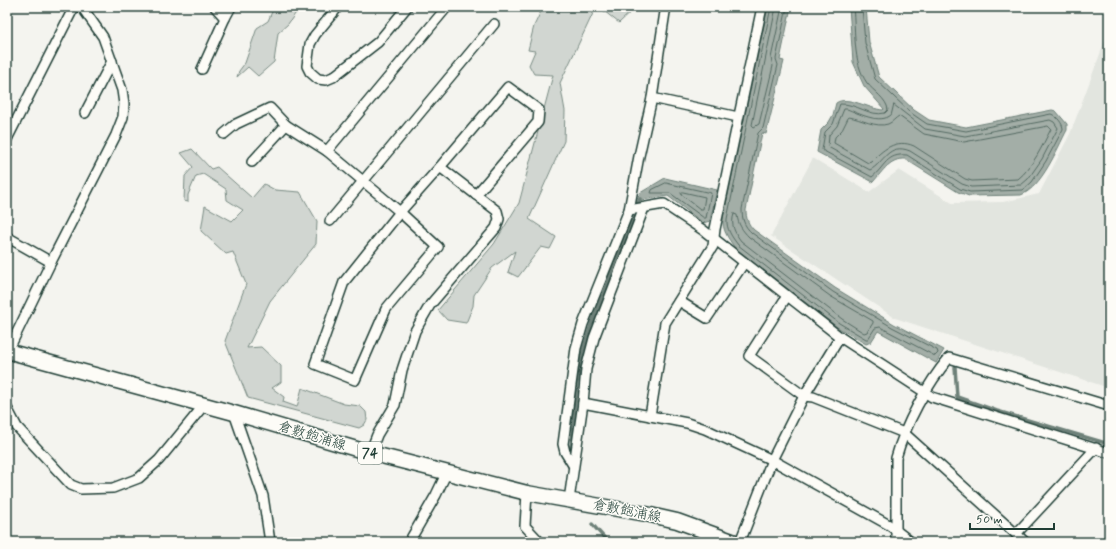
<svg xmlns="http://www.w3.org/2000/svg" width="1116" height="549" font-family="Mynerve,'Klee One',sans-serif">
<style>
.built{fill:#e2e5df}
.green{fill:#d1d6d1;stroke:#788a82}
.water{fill:#a3aea7;stroke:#6e8179}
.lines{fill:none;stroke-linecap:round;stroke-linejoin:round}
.shore{stroke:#546a62;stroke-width:1}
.stream{stroke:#6e8179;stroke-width:3.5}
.street-casing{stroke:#1f3d34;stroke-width:12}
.primary-casing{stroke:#1f3d34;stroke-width:17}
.street{stroke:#fdfcf7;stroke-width:9}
.primary{stroke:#fdfcf7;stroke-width:14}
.labels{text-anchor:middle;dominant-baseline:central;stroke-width:3;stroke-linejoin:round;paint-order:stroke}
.shield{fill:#fdfcf7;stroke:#62766e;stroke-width:1}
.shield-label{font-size:13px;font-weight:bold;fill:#1f3d34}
.street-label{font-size:14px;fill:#1f3d34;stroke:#fdfcf7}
</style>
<rect width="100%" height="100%" fill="#f4f4ef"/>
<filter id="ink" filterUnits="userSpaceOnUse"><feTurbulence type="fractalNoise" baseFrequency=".025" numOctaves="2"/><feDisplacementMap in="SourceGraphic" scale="8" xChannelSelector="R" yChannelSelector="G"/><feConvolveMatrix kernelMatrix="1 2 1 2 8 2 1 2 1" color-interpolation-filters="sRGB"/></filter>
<g filter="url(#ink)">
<!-- built -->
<polygon class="built" points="1109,30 1109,388 895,318 771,236 813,158 869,192 899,170 952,203 1003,202 1039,194 1070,134"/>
<!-- green -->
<g class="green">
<polygon points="274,7 300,7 288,24 278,33 274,62 258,76 248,67 237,77 239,71 245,63 257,28 268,21"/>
<polygon points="543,7 596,7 560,83 565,111 564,141 529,219 556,237 550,249 541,247 518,277 508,272 515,251 492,268 474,295 473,306 466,323 447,320 438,310 494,244 519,203 553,75 534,74 529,65 535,51 528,50 534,26"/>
<polygon points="599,7 636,7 619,23"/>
<polygon points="192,149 211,169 217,167 252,198 264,184 275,190 300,192 317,221 316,244 270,301 247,348 261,347 281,366 281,382 272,388 284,397 283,402 297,407 302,388 344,404 360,406 366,412 367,420 364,425 359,428 248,398 225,341 246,284 233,252 226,254 201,231 205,206 232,221 243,210 227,200 226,189 203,174 196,176 188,195 188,202 184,201 185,176 193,167 181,153"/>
</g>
<!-- water -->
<g class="water">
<path d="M768,7H791L780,60L784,61L766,134L762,133L746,210C746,218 748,224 754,230L835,288L894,324L944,350L936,363L878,331L871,342L866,344L837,327L735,248C728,238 722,230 723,218Z"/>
<path d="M849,7H866L869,42L879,77L914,110L929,120L966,127L1052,110L1056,111L1067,124V130C1057,149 1042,187 1021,195L969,196L958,192L905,159C890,158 883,171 873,182L817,152L821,130L829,122L833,115L836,103C847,95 869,109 883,110L884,109L864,86L853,62Z"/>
<polygon points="665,178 717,190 710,221 703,223 668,196 642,200 639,203 636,202 640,193"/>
</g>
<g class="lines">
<!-- shore -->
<g class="shore">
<path d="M771,7L727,219C726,229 732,237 738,245L839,323L866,339H868L875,328L880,327L935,356L938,353L937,350L892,327L833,292L752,233C744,226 742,219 742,209L758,133L763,128L778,65L776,59L787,7"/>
<polyline points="776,7 752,125 754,127 759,124 773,66 771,58 782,7"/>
<path d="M853,7C856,32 852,61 867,83C873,91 887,99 888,110L885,113C870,117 856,103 840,104L833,124L825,132L822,150L872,177C885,167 886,153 907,155L960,189L970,192L1023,190L1032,182L1046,161L1063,129C1063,124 1057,116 1051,114L966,131L927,124L911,113L875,79L865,43L862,7"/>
<path d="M894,105L925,129L965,136L1050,120L1054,122L1058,128L1042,159L1028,179L1021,185L971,187L962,184L910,151C888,142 884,163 870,170L828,147L829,135L837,126L844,109H847C858,113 880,125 891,115Z"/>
<path d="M849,117C861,119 876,128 888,124C893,122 895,118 899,116L924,134L964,142L1048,126L1051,129C1042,146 1033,167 1018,179L972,181L965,179L914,146C896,138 882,150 871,162L868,163L834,143L835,137L842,130Z"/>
<polygon points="666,183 711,193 706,218 704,218 670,193 651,193 652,190"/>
<polygon points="683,192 705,197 703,209 700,209 682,195 681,193"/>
<path d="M734,214L737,215C738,224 742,230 749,237L830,296L873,321V323L867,332L864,333L842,319L741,241C735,233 730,225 734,214Z"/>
</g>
<!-- stream -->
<g class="stream">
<polyline points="955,367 957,397 997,411 1109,444"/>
<polyline points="571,448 577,383 583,351 591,325 640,199"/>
<polyline points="592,524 608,542"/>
</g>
<!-- street casing -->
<g class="street-casing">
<g id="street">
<polyline points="215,7 225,18"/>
<polyline points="338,7 315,35 310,44 307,66 310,72 318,79 326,80 333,77 378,42 407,7"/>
<polyline points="202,69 225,18 231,7"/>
<polyline points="652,98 738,117"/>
<polyline points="85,113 112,61"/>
<polyline points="224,134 236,124 270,108 286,125 327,151"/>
<polyline points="7,139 74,7"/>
<polyline points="252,162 286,125"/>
<polyline points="440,167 508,87 539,110 538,122 476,195"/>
<polyline points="629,210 664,204 703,230 840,337 926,393 932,397 1109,453"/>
<polyline points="330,221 494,24"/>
<polyline points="7,237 51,262"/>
<polyline points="787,296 749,356 804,396 813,397 904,433 1025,542"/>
<polyline points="679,301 707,318 744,263"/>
<polyline points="8,351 51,262 116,135 123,117 124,104 122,90 103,37 82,7"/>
<polyline points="583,403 687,423 705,429 772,460 889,525 911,542"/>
<polyline points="7,408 17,427 71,485 81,489 113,488 139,478 159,460 204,405"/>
<polyline points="234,413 263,496 270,542"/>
<polyline points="650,416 665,323 713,246 715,229 762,7"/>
<polyline points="370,453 377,435 395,405 402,370 415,331 430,305 496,228 499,219 497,211 440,167 400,212 344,282 315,364 355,380 386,309 438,247 400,212 327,151 447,7"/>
<polyline points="573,465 565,452 563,444 576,348 583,324 629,210 639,156 652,98 665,12 667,7"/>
<polyline points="527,493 525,526 540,542"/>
<polyline points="569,500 583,403 586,369 594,338 644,208"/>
<polyline points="1016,534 1096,448"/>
<polyline points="409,542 436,495 447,472"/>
<polyline points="740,542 772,460 804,396 840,337"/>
<path d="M896,542V458C905,425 927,384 949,358L1109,406"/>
</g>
</g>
<!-- primary casing -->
<g class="primary-casing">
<polyline id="primary" points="7,351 234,413 370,453 527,493 646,514 677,521 735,542"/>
</g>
<!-- street -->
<use href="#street" class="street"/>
<!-- primary -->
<use href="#primary" class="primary"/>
</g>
</g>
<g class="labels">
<!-- shield labels -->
<rect class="shield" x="358" y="442" width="24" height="22" rx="3"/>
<g class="shield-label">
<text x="370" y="453">74</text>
</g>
<!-- street labels -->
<g class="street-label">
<text transform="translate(312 436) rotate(17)">倉敷飽浦線</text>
<text transform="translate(627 511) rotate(11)">倉敷飽浦線</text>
</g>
</g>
<!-- margin -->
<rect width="1116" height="549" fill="none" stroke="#fdfcf7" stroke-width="24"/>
<rect x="12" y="12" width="1092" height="525" fill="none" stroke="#1f3d34" stroke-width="1.5" filter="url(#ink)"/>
<!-- scale -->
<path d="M970 523v6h84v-6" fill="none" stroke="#1f3d34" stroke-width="2"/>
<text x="976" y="523" font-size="12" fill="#1f3d34" stroke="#fdfcf7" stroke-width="3" paint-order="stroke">50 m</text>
</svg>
